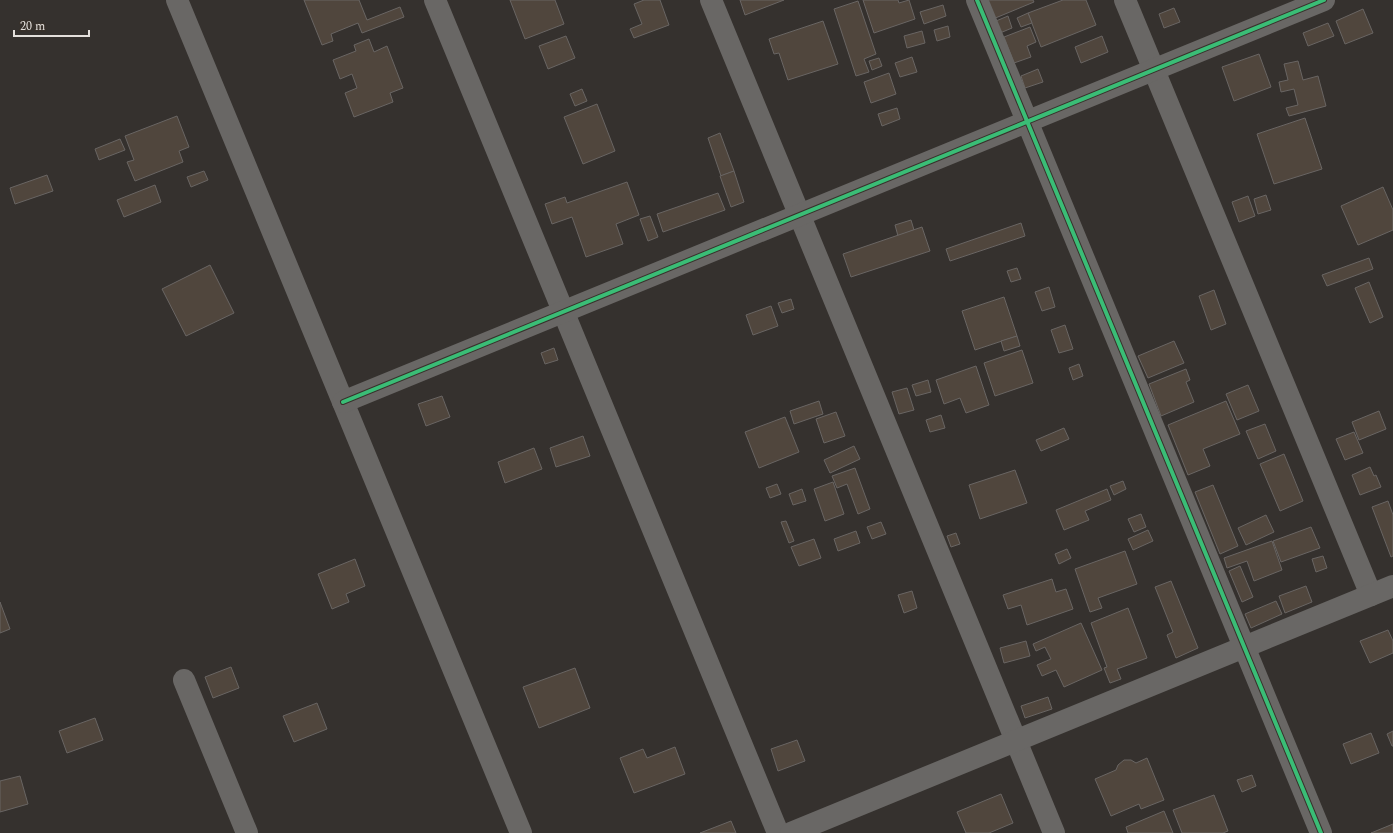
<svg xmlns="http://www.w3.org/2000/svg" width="1393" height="833" font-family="Spectral,serif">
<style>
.building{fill:#50463d;stroke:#696563}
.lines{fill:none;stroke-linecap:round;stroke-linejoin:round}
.minor{stroke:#696765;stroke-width:22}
.cycleway-casing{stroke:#38312b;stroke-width:6}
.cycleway{stroke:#3abd76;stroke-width:4}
</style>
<rect width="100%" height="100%" fill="#35312e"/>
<!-- building -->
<g class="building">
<polygon points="304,0 359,0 367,20 400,7 404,17 362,33 358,23 331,34 333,41 322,45"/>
<polygon points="510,0 555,0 564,24 525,39"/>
<polygon points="644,0 660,0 669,25 634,38 630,29 642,24 634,4"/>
<polygon points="740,0 784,0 745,15"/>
<polygon points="863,0 898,0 899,3 909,0 915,19 874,33"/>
<polygon points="985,0 1033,0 1034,2 993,19"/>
<polygon points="1063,0 1086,0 1096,25 1041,47 1028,13"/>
<polygon points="858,1 876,54 864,59 869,72 856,76 834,9"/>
<polygon points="943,5 946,16 924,24 920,12"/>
<polygon points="1174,8 1180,22 1164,28 1159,14"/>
<polygon points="1363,9 1373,33 1345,44 1336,21"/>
<polygon points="1028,13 1032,23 1021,27 1017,18"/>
<polygon points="1008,16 1012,28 1000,33 996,21"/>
<polygon points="823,21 838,64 788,80 779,53 774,54 769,39"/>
<polygon points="1328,23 1334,36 1308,46 1303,33"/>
<polygon points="948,26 950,37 937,41 934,30"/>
<polygon points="1030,27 1036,42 1027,46 1031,57 1014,63 1004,37"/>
<polygon points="922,31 925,43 907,48 904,36"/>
<polygon points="566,36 575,58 548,69 539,46"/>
<polygon points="1102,36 1108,52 1081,63 1075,47"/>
<polygon points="369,39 374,52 387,46 403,88 390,93 393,102 354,117 345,93 357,88 352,74 340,79 333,60 356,51 354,45"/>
<polygon points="1259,54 1271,87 1234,101 1222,67"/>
<polygon points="912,57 917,72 900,77 895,63"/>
<polygon points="879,58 882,66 872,70 869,61"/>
<polygon points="1298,61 1303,80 1318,76 1326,106 1289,116 1286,108 1298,105 1294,89 1281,92 1279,82 1288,80 1284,64"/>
<polygon points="1038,69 1043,82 1025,88 1021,76"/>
<polygon points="889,73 896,94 871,103 864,82"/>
<polygon points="582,89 587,101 575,106 570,94"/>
<polygon points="597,104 615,151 583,164 564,117"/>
<polygon points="897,108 900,119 882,126 878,114"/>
<polygon points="177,116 189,147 179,151 183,162 135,181 127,162 134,160 125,136"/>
<polygon points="1305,118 1322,169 1274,184 1257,134"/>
<polygon points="720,133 734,171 721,176 708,138"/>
<polygon points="120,139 125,150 99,160 95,149"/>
<polygon points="204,171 208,180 191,187 187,177"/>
<polygon points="734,171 744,202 731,207 720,176"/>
<polygon points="47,175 53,191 15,204 10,188"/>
<polygon points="627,182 639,215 616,224 623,244 586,257 572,217 552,224 545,204 565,197 567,203"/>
<polygon points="155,185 161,202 124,217 117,200"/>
<polygon points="1383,187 1393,210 1393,230 1358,245 1341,206"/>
<polygon points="718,193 725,210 663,232 657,214"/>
<polygon points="1266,195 1271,210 1258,214 1254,199"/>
<polygon points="1248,196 1255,216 1239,222 1232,202"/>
<polygon points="650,216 658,237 648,241 640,219"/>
<polygon points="911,220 914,230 898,236 895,225"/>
<polygon points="1021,223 1025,236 950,261 946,249"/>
<polygon points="922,227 930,251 851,277 843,254"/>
<polygon points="1369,258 1373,269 1327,286 1322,275"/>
<polygon points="210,265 234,313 186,336 162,289"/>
<polygon points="1017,268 1021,279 1011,282 1007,271"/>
<polygon points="1369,282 1383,317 1370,323 1355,288"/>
<polygon points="1049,287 1055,307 1042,311 1035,292"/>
<polygon points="1214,290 1226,324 1211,330 1199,296"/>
<polygon points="1004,297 1017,336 975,350 962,311"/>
<polygon points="791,299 794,309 782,313 778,303"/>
<polygon points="771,306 778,326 753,335 746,315"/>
<polygon points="1065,325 1073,349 1059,353 1051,330"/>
<polygon points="1017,336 1020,346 1004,351 1001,341"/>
<polygon points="1174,341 1184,363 1148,378 1138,356"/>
<polygon points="554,348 558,360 545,364 541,353"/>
<polygon points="1022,350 1033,383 995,396 984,363"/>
<polygon points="1079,364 1083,376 1073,380 1069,368"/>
<polygon points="976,366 989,405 966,413 960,398 944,404 936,380"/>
<polygon points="1186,369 1190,380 1186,382 1194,402 1161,416 1149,384"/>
<polygon points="928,380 931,392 916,396 912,385"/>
<polygon points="1248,385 1259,411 1237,420 1226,394"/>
<polygon points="907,388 914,410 899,414 892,392"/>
<polygon points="442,396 450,417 426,426 418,404"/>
<polygon points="819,401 823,414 794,424 790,411"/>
<polygon points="1226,401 1240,434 1203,449 1210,466 1188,475 1168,425"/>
<polygon points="1379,411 1386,429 1359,440 1352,422"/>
<polygon points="836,412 845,436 824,443 816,419"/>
<polygon points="941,415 945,428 930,432 926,420"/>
<polygon points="785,417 799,452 759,468 745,432"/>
<polygon points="1265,424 1276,451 1258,459 1246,431"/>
<polygon points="1064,428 1069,439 1041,451 1036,440"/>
<polygon points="1354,432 1363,453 1345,460 1336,439"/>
<polygon points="583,436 590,456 556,467 550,448"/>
<polygon points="854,446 860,459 830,473 824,460"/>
<polygon points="534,448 542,469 505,483 498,462"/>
<polygon points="1284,454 1303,501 1280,511 1260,464"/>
<polygon points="1370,467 1374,476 1376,475 1381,487 1360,495 1352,475"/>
<polygon points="855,468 870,509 858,514 847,484 837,488 832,476"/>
<polygon points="1015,470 1027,503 980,519 969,485"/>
<polygon points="1123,481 1126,489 1114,495 1110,486"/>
<polygon points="833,482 844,514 825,521 814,489"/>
<polygon points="777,484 781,494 770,498 766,488"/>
<polygon points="1213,485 1238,546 1220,554 1195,492"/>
<polygon points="802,489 806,501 793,505 789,494"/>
<polygon points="1107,489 1111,500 1085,511 1089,520 1064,530 1056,510"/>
<polygon points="1388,501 1393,515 1393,556 1391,557 1372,507"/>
<polygon points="1141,514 1146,527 1134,532 1128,519"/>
<polygon points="1266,515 1274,532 1246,545 1238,528"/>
<polygon points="786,521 794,541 789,543 781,522"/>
<polygon points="881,522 886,534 872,539 867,527"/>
<polygon points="1311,527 1320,548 1281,562 1273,541"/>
<polygon points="1148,530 1153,541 1133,550 1128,539"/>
<polygon points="856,531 860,543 838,551 834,539"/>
<polygon points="956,533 960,544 951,547 947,536"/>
<polygon points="814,539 821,558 799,566 791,547"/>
<polygon points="1272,541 1282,570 1254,581 1247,561 1227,568 1224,558"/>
<polygon points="1067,549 1071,558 1059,564 1055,554"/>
<polygon points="1125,551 1137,584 1098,598 1102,608 1090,612 1075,569"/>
<polygon points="1323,556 1327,568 1316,572 1312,559"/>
<polygon points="355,559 365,586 346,594 349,602 332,609 318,574"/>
<polygon points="1240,566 1253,597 1242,602 1229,571"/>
<polygon points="1052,579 1056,592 1066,589 1073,609 1027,625 1021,605 1008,609 1003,595"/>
<polygon points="1171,581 1198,648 1176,658 1167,635 1173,632 1155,587"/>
<polygon points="1306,586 1312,602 1285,613 1279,596"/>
<polygon points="912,591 917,608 904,613 898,595"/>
<polygon points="1276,601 1282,614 1251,628 1245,614"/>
<polygon points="0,602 10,629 0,633"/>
<polygon points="1128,608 1147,658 1117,669 1121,679 1110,683 1104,668 1107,667 1091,623"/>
<polygon points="1081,623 1102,670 1064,687 1056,670 1042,676 1037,665 1051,659 1045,647 1036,651 1033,644"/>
<polygon points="1388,630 1393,641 1393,653 1370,663 1360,641"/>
<polygon points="1026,641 1030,656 1004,663 1000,648"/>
<polygon points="231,667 239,688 213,698 205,677"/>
<polygon points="575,668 590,708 539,728 523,687"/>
<polygon points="1048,697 1052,709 1025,718 1021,706"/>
<polygon points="317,703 327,729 294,742 283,716"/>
<polygon points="95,718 103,740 67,753 59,731"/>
<polygon points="1393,731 1393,746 1392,746 1387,734"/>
<polygon points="1371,733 1379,753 1351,764 1343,744"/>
<polygon points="797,740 805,761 778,771 771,749"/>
<polygon points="675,747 685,774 634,793 620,758 643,749 647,758"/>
<polygon points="1147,758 1164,800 1141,809 1139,804 1111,816 1095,779 1116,770 1118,765 1124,760 1131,760 1136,763"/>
<polygon points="1252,775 1256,786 1242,792 1237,780"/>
<polygon points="20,776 28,804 0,812 0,781"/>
<polygon points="1001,794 1013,823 989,833 966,833 957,812"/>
<polygon points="1214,795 1228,831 1223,833 1182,833 1173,810"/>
<polygon points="1164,811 1173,833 1128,833 1126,827"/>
<polygon points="731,821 736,833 700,833"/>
<polygon points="1393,824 1393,833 1371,833"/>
</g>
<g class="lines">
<!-- minor -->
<g class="minor">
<polyline points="177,0 521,833"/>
<polyline points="435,0 778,833"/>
<polyline points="711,0 1054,833"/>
<polyline points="977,0 1321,833"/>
<polyline points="1125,0 1371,595"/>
<polyline points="343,402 1324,0"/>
<polyline points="184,680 247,833"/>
<polyline points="791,833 1393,586"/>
</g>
<!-- cycleway casing -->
<g class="cycleway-casing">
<g id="cycleway">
<polyline points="977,0 1321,833"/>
<polyline points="343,402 1324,0"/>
</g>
</g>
<!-- cycleway -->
<use href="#cycleway" class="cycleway"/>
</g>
<!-- scale -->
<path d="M14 30v6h75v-6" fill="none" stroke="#e4e0dc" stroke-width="2"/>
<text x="20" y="30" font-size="12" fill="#e4e0dc" stroke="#38312b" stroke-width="3" paint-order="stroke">20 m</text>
</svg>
